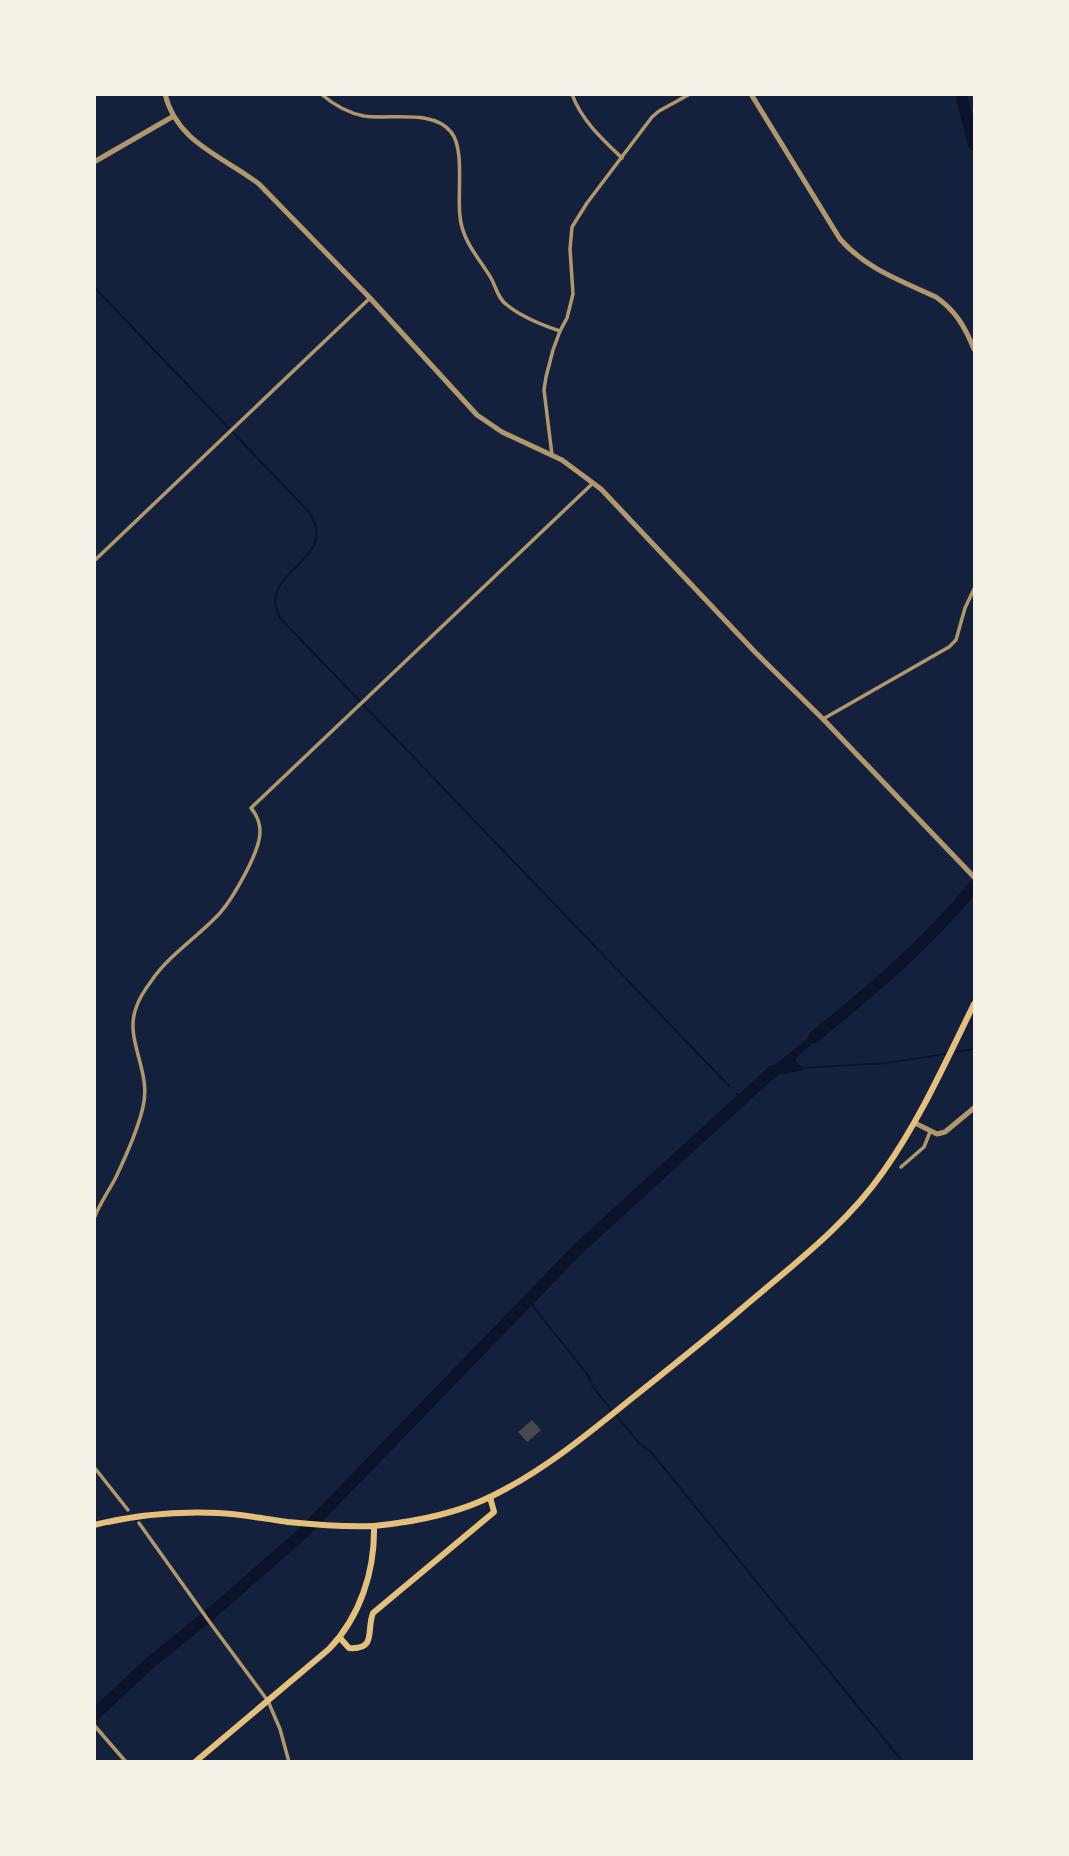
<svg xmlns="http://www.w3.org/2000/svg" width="1069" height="1856" font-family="Manrope,sans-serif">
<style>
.water{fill:#0b132b}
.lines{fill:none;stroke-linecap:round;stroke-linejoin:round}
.stream{stroke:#0b132b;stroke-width:2}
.river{stroke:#0b132b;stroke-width:12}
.building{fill:#48494c}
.minor{stroke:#b1986c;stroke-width:3.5}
.tertiary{stroke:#b1986c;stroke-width:5}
.primary{stroke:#e5c07b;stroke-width:6}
.trunk{stroke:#e5c07b;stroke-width:6}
</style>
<rect width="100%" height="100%" fill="#14213d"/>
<!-- water -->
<polygon class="water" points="825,1025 828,1029 796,1058 796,1062 804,1068 804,1070 779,1075 765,1085 759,1077"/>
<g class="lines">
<!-- stream -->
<g class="stream">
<path d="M94,287L309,512C343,562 252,571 281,619L729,1086"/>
<polyline points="955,1052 974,1049"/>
<polyline points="802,1068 886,1063 946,1054"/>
<polyline points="737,1094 743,1099"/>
<polyline points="528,1300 587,1374 594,1388 612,1411"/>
<polyline points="616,1415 638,1442 651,1452 903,1762"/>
</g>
<!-- river -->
<g class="river">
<polyline points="961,94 974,145"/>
<path d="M814,1037C871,991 928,943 974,886"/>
<polyline points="94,1715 151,1662 213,1612 302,1534 578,1249 773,1071"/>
</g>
</g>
<!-- building -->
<polygon class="building" points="532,1420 541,1430 527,1442 518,1432"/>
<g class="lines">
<!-- minor -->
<g class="minor">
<path d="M321,94C334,105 348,113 364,116C390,120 433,109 451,132C465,148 457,195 460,216C462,241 479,258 491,278C496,287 498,299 507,305C522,317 542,325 560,331"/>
<path d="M572,94C581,120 603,140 622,158"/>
<polyline points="552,455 544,390 546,377 553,350 560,331 567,318 573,294 570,249 572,227 587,203 652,117 659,111 690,94"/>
<polyline points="94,561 370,298"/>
<polyline points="823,719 949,647 956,640 965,608 974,589"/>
<polyline points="901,1167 924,1147 930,1132"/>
<path d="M94,1219C99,1204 109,1191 116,1177C126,1156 138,1129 143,1107C152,1071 124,1040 136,1008C139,998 146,988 152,980C170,954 199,936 220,913C233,898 260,852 260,832C260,823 257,815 251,808L592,484"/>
<polyline points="94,1467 128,1510"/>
<polyline points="139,1523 211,1624 268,1701 280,1729 289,1762"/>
<polyline points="94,1725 126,1762"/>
</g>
<!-- tertiary -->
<g class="tertiary">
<path d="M165,94C177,143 223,156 259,184L370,298L477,415L502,432L562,460L601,489L755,652L823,719L974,877"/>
<path d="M751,94L840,239C866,269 902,281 936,297C956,311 965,327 974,349"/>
<polyline points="94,162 172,117"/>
<polyline points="915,1123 937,1134 945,1132 974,1108"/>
</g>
<!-- primary -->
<path class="primary" d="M94,1525C135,1515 176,1511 218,1513C241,1514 265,1519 288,1522C317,1525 345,1527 374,1526"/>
<!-- trunk -->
<g class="trunk">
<path d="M340,1638L349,1648C377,1650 366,1631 373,1613L494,1512L490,1497"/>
<path d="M195,1762L329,1649C360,1617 375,1571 374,1526C414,1522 456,1514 492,1496C543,1471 588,1434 631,1399C670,1368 709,1337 746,1305C794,1264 847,1224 883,1172C920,1120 946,1061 974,1004"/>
</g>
</g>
<!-- border -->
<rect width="1069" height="1856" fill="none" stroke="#f6f1e7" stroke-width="192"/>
</svg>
